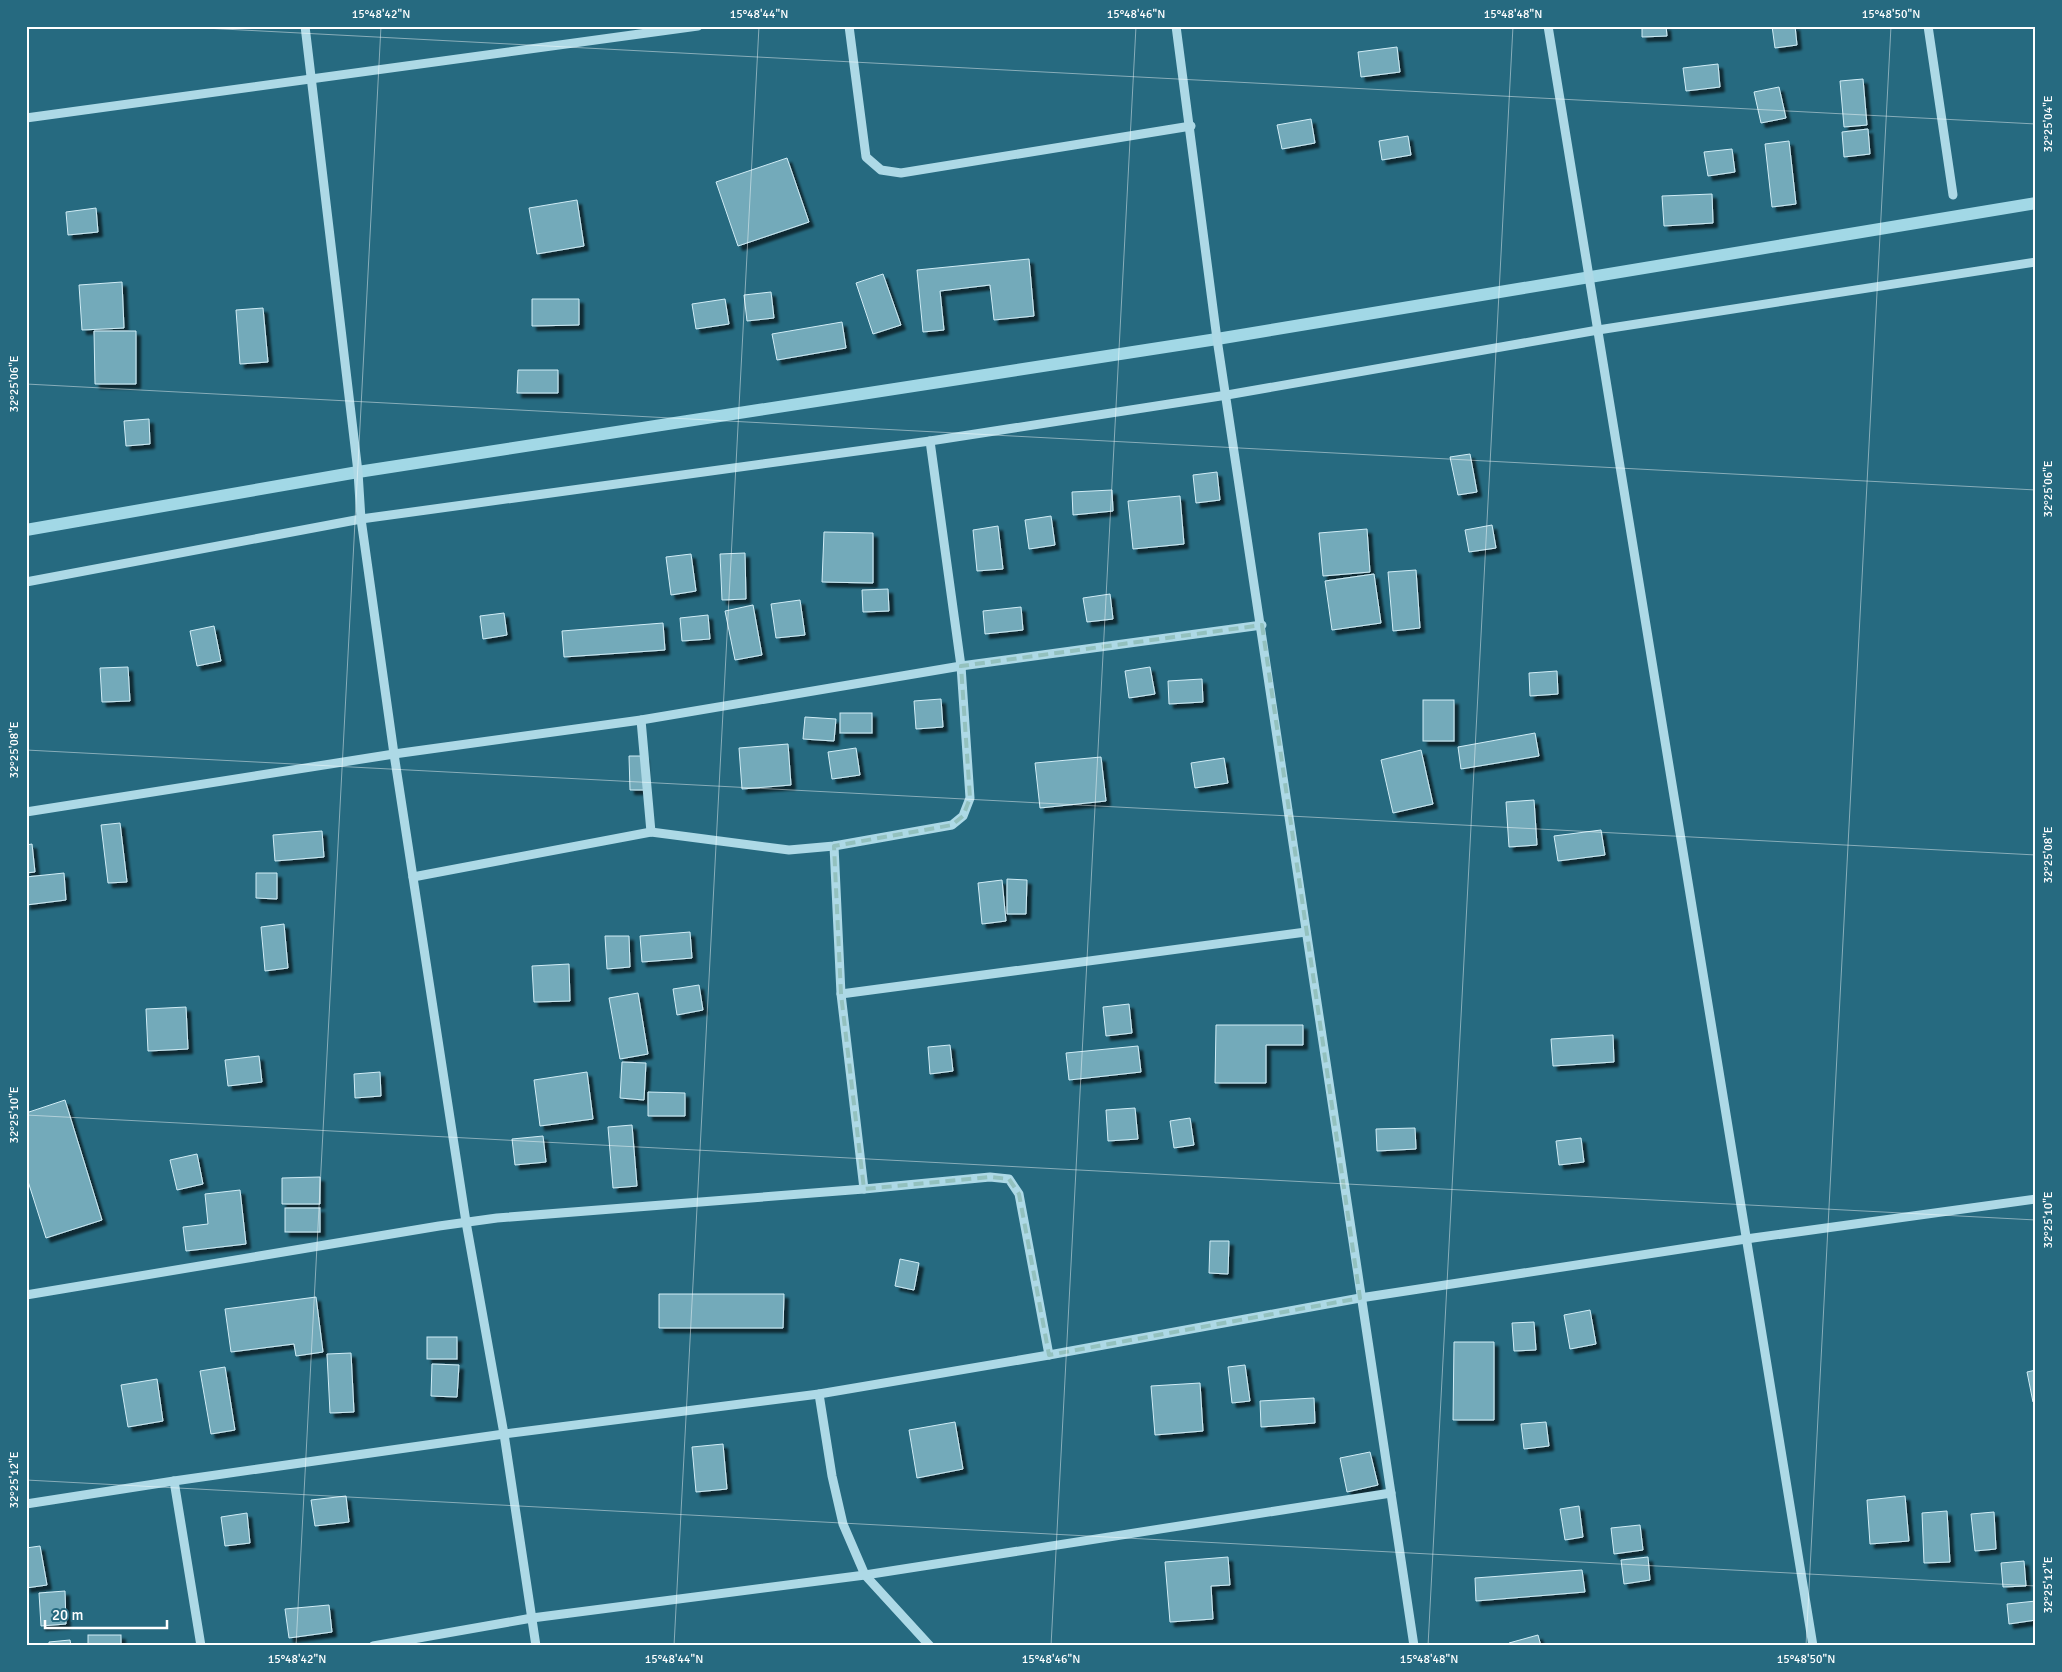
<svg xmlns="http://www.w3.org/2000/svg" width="2062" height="1672" font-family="Signika,sans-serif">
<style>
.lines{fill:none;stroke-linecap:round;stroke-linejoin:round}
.stream{stroke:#a2d8e6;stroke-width:12}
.building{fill:#73aaba;stroke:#d0ecf5;filter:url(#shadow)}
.minor{stroke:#add9e6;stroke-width:9}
.marked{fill:none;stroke:#93c1be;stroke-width:4;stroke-dasharray:10 6;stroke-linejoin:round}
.ticks{fill:none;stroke:#fff;stroke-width:1;stroke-opacity:0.45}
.neatline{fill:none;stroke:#fff;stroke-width:2}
.ticks-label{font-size:12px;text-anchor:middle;fill:#fff}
</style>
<defs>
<filter id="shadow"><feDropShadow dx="4.5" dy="4.5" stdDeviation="1" flood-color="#0009"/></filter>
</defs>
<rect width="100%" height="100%" fill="#266a80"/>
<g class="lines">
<!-- stream -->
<polyline class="stream" points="26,530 358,472 1217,339 2036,203"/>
</g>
<!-- building -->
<g class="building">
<polygon points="1642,26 1666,26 1667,36 1642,37"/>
<polygon points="1772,26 1795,26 1797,45 1775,48"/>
<polygon points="1397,47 1400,72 1361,77 1358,52"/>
<polygon points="1718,64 1720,87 1686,91 1683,68"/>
<polygon points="1863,79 1867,125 1844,127 1840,81"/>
<polygon points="1779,87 1786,118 1761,123 1754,92"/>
<polygon points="1311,119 1315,143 1282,149 1277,125"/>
<polygon points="1868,129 1870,154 1844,157 1842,132"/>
<polygon points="1408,136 1411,155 1382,160 1379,141"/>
<polygon points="1789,141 1796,204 1772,207 1765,144"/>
<polygon points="1732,149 1735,172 1708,176 1704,152"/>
<polygon points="787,158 809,222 738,246 716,182"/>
<polygon points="1712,194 1713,223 1664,226 1662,196"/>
<polygon points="577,200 584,246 537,254 529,208"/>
<polygon points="96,208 98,232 68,235 66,212"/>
<polygon points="1029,259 1034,316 994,320 990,285 940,291 944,330 923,332 917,270"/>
<polygon points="883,274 901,325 873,334 856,283"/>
<polygon points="122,282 124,328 82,330 79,285"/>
<polygon points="771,292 774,318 747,321 744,295"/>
<polygon points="532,299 579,299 579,325 532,326"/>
<polygon points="725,299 729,324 696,329 692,304"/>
<polygon points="263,308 268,362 240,364 236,310"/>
<polygon points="842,322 846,348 777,360 772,334"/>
<polygon points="94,331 136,331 136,384 95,384"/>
<polygon points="518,370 558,370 558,393 517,393"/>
<polygon points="149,419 150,444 126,446 124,421"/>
<polygon points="1470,454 1477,492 1458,495 1450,457"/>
<polygon points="1217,472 1220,500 1196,503 1193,475"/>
<polygon points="1112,490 1113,511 1073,515 1072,492"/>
<polygon points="1180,496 1184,544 1133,549 1128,501"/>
<polygon points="1051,516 1055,545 1029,549 1025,520"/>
<polygon points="1492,525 1496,548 1469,552 1465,530"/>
<polygon points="998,526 1003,569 977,571 973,530"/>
<polygon points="1367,529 1370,572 1323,576 1319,533"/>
<polygon points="824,532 873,533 873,583 822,582"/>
<polygon points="745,553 746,599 722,600 720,554"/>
<polygon points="691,554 696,591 671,595 666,557"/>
<polygon points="1416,570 1420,628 1393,631 1388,572"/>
<polygon points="1374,574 1381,623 1332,630 1325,581"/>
<polygon points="888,589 889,611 863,612 862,590"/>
<polygon points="1110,594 1113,619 1087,622 1083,598"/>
<polygon points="800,600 805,635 776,638 771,604"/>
<polygon points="753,605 762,655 735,660 725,611"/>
<polygon points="1021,607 1023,630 985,634 983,611"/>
<polygon points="504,613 507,635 483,639 480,616"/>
<polygon points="708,615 710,639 682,641 680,618"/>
<polygon points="663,623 665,650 564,657 562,631"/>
<polygon points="214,626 221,661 197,666 190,631"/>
<polygon points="128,667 130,701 102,702 100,668"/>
<polygon points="1150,667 1155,694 1129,698 1125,671"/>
<polygon points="1557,671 1558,694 1530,696 1529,673"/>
<polygon points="1202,679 1203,702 1169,704 1168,681"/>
<polygon points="941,699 943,727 916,729 914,701"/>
<rect x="1423" y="700" width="31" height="41"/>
<rect x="840" y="713" width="32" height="20"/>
<polygon points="805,717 836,719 834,741 803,739"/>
<polygon points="1535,733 1539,756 1461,769 1458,747"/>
<polygon points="788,744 791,785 742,789 739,748"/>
<polygon points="856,748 860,775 832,779 828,752"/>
<polygon points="1421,750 1433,804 1393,813 1381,760"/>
<polygon points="629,756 644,756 644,790 630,790"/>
<polygon points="1101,757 1106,801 1040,808 1035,763"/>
<polygon points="1224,758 1228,783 1195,788 1191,763"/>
<polygon points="1534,800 1537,845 1509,847 1506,802"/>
<polygon points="120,823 127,882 108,883 101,825"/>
<polygon points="1601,830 1605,855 1558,861 1554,836"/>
<polygon points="322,831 324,857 275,861 273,835"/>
<polygon points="32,844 35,872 26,873 26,845"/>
<polygon points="64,873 66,900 26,905 26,877"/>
<polygon points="256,873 277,873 277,899 256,898"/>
<polygon points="1007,879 1027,880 1026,914 1007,914"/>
<polygon points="1002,880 1006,921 982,924 978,883"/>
<polygon points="284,924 288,968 265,971 261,927"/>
<polygon points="690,932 692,958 642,962 640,936"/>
<polygon points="605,936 629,936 630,967 607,969"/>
<polygon points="569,964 570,1001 534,1002 532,966"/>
<polygon points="699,985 703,1010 677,1015 673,989"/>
<polygon points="638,993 648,1054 620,1059 609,998"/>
<polygon points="1129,1004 1132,1033 1106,1036 1103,1007"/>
<polygon points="186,1007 188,1049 148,1051 146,1009"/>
<polygon points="1216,1025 1303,1025 1303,1045 1266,1045 1266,1083 1215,1083"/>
<polygon points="1613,1035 1614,1062 1553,1066 1551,1039"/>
<polygon points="950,1045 953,1071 930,1074 928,1047"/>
<polygon points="1138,1046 1141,1072 1069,1080 1066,1053"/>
<polygon points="259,1056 262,1082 228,1086 225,1060"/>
<polygon points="622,1062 646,1063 644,1100 620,1098"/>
<polygon points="380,1072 381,1096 355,1098 354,1074"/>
<polygon points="587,1072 593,1119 540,1126 534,1080"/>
<polygon points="648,1092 685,1093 685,1116 648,1116"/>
<polygon points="65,1100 102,1220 46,1238 26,1175 26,1113"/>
<polygon points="1135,1108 1138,1139 1108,1141 1106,1110"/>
<polygon points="1190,1118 1194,1145 1174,1148 1170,1121"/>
<polygon points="632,1125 637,1186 613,1188 608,1127"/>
<polygon points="1415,1128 1416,1149 1377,1151 1376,1129"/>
<polygon points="543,1136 546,1162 515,1165 512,1139"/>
<polygon points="1581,1138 1584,1162 1559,1165 1556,1141"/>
<polygon points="197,1154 203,1184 177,1190 170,1160"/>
<polygon points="320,1177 320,1204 282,1204 282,1178"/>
<polygon points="240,1190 246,1244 186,1251 183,1227 208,1224 205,1194"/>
<rect x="285" y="1208" width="35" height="24"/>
<polygon points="1210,1241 1229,1241 1228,1274 1209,1273"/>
<polygon points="900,1259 919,1263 914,1290 895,1286"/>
<polygon points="659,1294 784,1294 783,1328 659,1328"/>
<polygon points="316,1297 323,1352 296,1356 294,1344 231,1352 225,1309"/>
<polygon points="1590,1310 1596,1344 1570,1349 1564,1315"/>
<polygon points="1534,1322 1536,1350 1514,1351 1512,1323"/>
<rect x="427" y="1337" width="30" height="22"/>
<polygon points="1454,1342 1494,1342 1494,1420 1453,1420"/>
<polygon points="351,1353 354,1412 330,1413 327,1354"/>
<polygon points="432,1364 459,1365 457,1397 431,1396"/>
<polygon points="1245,1365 1250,1401 1232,1403 1228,1367"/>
<polygon points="225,1367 235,1430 211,1434 200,1371"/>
<polygon points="2036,1370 2036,1401 2033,1402 2027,1372"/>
<polygon points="157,1379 163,1421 128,1427 121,1385"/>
<polygon points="1200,1383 1203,1431 1155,1435 1151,1386"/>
<polygon points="1314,1398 1315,1423 1261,1427 1260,1401"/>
<polygon points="955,1422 963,1469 917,1478 909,1430"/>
<polygon points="1546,1422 1549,1446 1524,1449 1521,1424"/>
<polygon points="723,1444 727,1489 696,1492 692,1447"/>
<polygon points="1370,1452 1378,1485 1347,1492 1340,1458"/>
<polygon points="346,1496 349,1522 315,1526 311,1500"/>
<polygon points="1905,1496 1909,1541 1870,1544 1867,1500"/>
<polygon points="1579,1506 1583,1537 1565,1540 1560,1509"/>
<polygon points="1947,1511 1950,1562 1924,1563 1922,1513"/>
<polygon points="1994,1512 1996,1549 1975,1551 1971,1514"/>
<polygon points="247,1513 250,1543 225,1546 221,1517"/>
<polygon points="1640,1525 1643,1550 1614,1554 1611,1528"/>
<polygon points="40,1546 47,1585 26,1588 26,1548"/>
<polygon points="1228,1557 1230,1585 1211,1586 1213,1619 1170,1622 1165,1562"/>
<polygon points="1648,1557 1650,1580 1624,1584 1621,1560"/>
<polygon points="2024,1561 2026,1586 2003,1587 2001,1563"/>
<polygon points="1582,1570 1585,1592 1476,1601 1475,1578"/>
<polygon points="65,1591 66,1624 41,1626 39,1593"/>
<polygon points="2036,1601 2036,1620 2009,1624 2007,1604"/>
<polygon points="329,1605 332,1632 289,1638 285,1609"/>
<rect x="88" y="1635" width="33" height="11"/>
<polygon points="1538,1635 1541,1646 1510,1646 1509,1643"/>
<polygon points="70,1640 71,1646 49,1646 49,1642"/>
</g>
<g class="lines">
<!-- minor -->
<g class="minor">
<polyline points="305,26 358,472 361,519 394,754 466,1222 504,1434 536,1646"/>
<polyline points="849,26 866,157 881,170 901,173 1191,126"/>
<polyline points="1176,26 1217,339 1414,1646"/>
<polyline points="1548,26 1813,1646"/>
<polyline points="1928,26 1953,195"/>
<polyline points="26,118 698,26"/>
<polyline points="26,582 361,519 930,441 1227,395 1598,330 2036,262"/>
<polyline points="641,720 651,832"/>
<polyline points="26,812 394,754 641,720 961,666 1262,625"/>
<polyline points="834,846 841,994 864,1189"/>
<polyline points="413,877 651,832 789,850 834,846 952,825 963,816 970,798 961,666 930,441"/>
<polyline points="841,994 1306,932"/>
<polyline points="26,1295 439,1226 497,1218 864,1189 990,1177 1009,1179 1019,1194 1049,1355"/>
<polyline points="819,1394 832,1476 843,1524 865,1575 930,1646"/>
<polyline points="174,1481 201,1646"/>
<polyline points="26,1504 174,1481 504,1434 819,1394 1049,1355 1360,1298 1746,1239 2036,1199"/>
<polyline points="373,1646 532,1618 865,1575 1391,1493"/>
</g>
</g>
<!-- marked area -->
<path class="marked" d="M1262,625L1360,1298L1049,1355L1019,1194L1009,1179L990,1177L864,1189L841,994L834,846L952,825L963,816L970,798L961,666Z"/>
<!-- ticks -->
<path class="ticks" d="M166,26L2036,124M26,384L2036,490M26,750L2036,855M26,1115L2036,1220M26,1480L2036,1586M296,1646L381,26M674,1646L759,26M1051,1646L1136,26M1428,1646L1513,26M1806,1646L1891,26"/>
<!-- border -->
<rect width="2062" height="1672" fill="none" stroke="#266a80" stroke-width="55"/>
<!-- scale -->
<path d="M45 1620v8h122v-8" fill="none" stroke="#ffffff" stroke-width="2.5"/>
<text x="52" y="1620" font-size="15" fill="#ffffff" stroke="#266a80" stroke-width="4" paint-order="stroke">20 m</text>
<rect x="28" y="28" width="2006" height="1616" class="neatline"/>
<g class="ticks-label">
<text x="381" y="18">15°48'42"N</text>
<text x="759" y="18">15°48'44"N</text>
<text x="1136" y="18">15°48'46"N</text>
<text x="1513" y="18">15°48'48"N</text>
<text x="1891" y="18">15°48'50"N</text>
<text transform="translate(2048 124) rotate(-90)" y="4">32°25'04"E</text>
<text transform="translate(14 384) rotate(-90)" y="4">32°25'06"E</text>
<text transform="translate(2048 489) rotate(-90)" y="4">32°25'06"E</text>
<text transform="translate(14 750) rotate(-90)" y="4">32°25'08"E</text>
<text transform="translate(2048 855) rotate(-90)" y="4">32°25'08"E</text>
<text transform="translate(14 1115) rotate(-90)" y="4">32°25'10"E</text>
<text transform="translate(2048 1220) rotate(-90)" y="4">32°25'10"E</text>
<text transform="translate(14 1480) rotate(-90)" y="4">32°25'12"E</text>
<text transform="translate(2048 1585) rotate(-90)" y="4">32°25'12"E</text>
<text x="297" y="1663">15°48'42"N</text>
<text x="674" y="1663">15°48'44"N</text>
<text x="1051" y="1663">15°48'46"N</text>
<text x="1429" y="1663">15°48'48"N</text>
<text x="1806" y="1663">15°48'50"N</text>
</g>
</svg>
